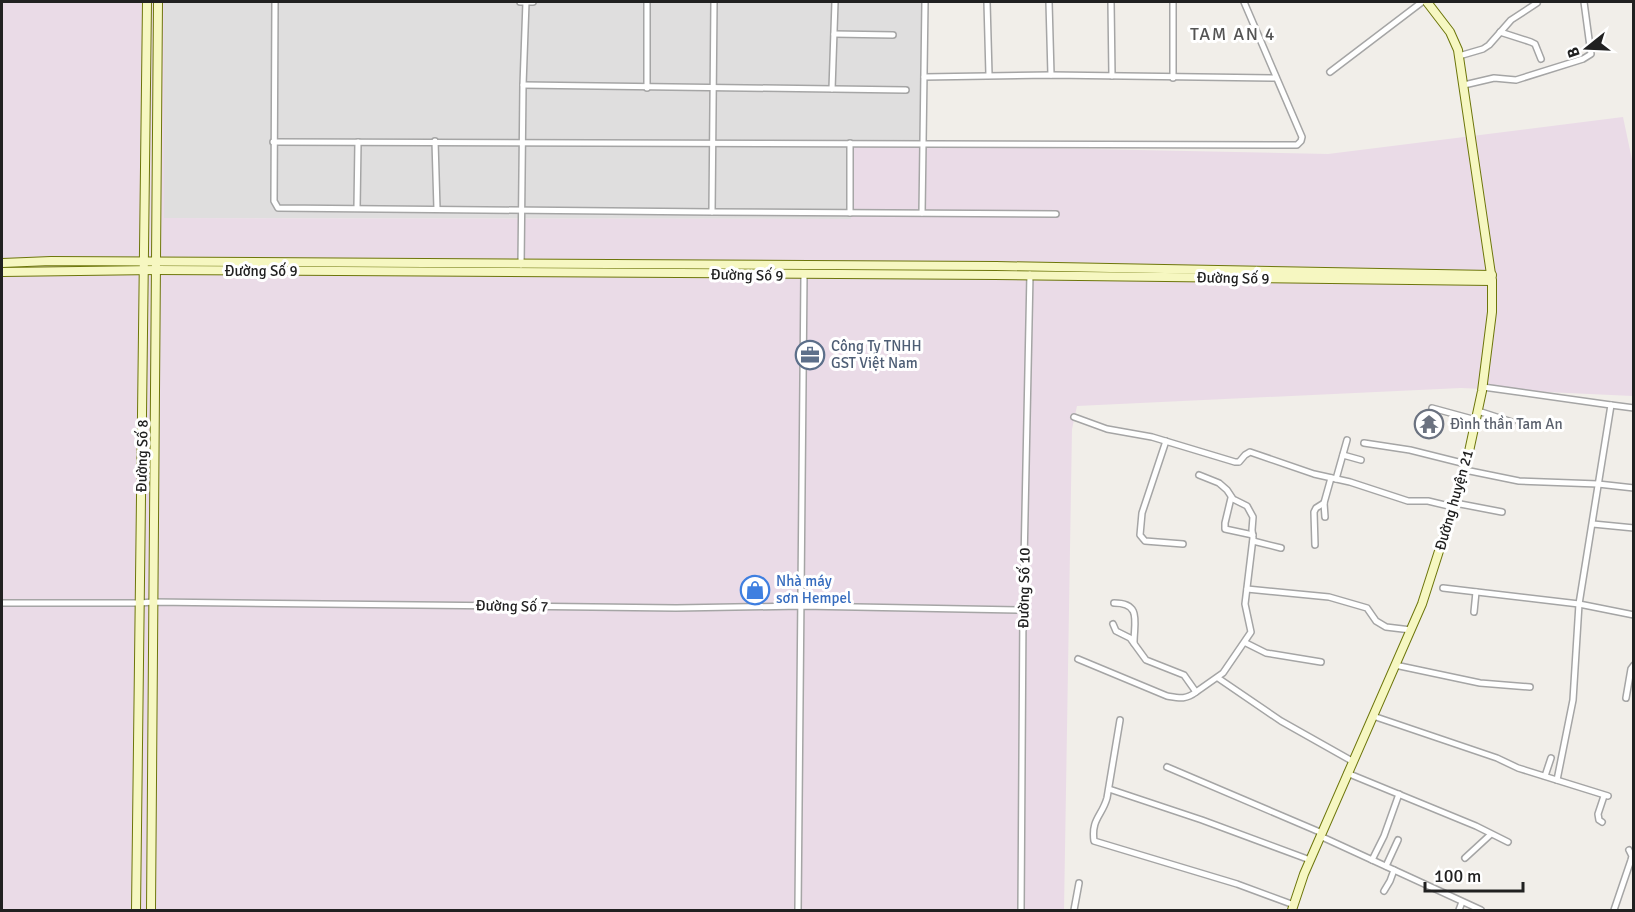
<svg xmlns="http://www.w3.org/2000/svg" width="1635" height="912" font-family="Signika,sans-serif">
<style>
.residential{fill:#dfdede}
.industrial{fill:#eadbe7}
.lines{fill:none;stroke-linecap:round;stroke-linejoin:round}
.street-casing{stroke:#a5a5a5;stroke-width:8}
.secondary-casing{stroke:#6d760b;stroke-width:10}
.street{stroke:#fff;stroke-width:5}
.secondary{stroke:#f6f7c1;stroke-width:8}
.labels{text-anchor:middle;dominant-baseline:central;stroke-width:6;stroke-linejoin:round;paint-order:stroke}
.street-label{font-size:15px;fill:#212121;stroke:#fff}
.service-label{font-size:15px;fill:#4e5e75;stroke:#fff;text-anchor:start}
.worship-label{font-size:15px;fill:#5b616d;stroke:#fff;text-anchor:start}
.shop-label{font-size:15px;fill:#366cbe;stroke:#fff;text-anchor:start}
.quarter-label{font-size:18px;letter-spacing:1.5px;fill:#545454;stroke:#fff}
</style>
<rect width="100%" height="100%" fill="#f1eee9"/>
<!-- residential -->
<polygon class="residential" points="164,2 925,2 925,146 851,219 164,218"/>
<!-- industrial -->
<polygon class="industrial" points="2,2 164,2 164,218 851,219 853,144 1328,154 1623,117 1634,169 1633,396 1461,388 1077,406 1072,429 1064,910 2,910"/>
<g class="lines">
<!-- street casing -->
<g class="street-casing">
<g id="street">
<polyline points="275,2 274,201 278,208 712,212 714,2"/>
<polyline points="520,2 533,2"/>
<polyline points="647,2 647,88"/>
<polyline points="987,2 989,75"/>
<polyline points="1049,2 1051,75"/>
<polyline points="1111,2 1112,76"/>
<polyline points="1173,2 1173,78"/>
<polyline points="1500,32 1531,42 1535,44 1541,59"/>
<polyline points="834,34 893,35"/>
<polyline points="1459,56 1483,49 1489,45 1511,20 1537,3"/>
<polyline points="1330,72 1422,2"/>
<polyline points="924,77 1051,75 1276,78"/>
<polyline points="523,85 906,90"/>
<polyline points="1464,85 1494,78 1516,80 1583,59 1591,54 1584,2"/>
<polyline points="832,89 835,2"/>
<polyline points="435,141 437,209"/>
<polyline points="273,142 1297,145 1301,141 1302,137 1244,2"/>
<polyline points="850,143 850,213"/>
<polyline points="357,208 358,142"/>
<polyline points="712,212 1056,214"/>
<polyline points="922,213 925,2"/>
<polyline points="521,265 523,85 526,2"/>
<polyline points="1483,387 1611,405 1579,604 1573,700 1557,780"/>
<polyline points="1611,405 1634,408"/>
<polyline points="1432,408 1476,420"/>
<polyline points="1478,411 1512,422"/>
<polyline points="1074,417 1107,429 1152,437 1235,462 1239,462 1245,455 1250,452 1314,474 1350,482 1408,501 1428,501 1453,507"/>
<polyline points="1166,441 1142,513 1140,535 1145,541 1183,544"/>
<polyline points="1364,443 1410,450 1466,464"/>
<polyline points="1343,455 1361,460"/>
<polyline points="1465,470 1519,481 1598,484 1634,488"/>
<polyline points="1336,479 1347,440"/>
<polyline points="1231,498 1225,523 1225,529 1253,535"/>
<polyline points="1455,503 1502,512"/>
<polyline points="1325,517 1324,503 1331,478"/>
<polyline points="1593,524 1634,528"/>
<polyline points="1253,541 1281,548"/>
<polyline points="1315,545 1314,512 1316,508 1324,503"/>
<polyline points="1443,588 1579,604 1634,615"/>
<polyline points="1247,589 1329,597 1367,608 1376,621 1386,627 1411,630"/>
<polyline points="2,603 140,603 153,602 676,608 802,606 1023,610"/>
<path d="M1114,603C1142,603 1134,622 1134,643"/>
<polyline points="1474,612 1476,592"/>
<polyline points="1113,624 1116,631 1130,638 1146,660 1184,675 1196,692 1223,673 1251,632 1245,604 1253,538 1252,530 1253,517 1247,506 1233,499 1227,490 1219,483 1199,475"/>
<polyline points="1246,643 1266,653 1321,662"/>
<path d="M1078,659L1167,696C1179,698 1186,700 1196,692"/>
<polyline points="1395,665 1480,683 1530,687"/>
<polyline points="1218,678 1281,721 1352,761"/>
<polyline points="1626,698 1631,669 1634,665"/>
<polyline points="1373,716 1497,758 1518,768 1608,796"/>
<path d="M1120,720L1107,798C1102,816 1091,819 1094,841L1237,884L1294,905"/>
<polyline points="1167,767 1322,833"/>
<polyline points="1347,773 1476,826 1508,842"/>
<polyline points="1545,776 1551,758"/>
<polyline points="1109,789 1202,820 1310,860"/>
<polyline points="1602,822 1599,820 1598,814 1604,796"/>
<polyline points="1320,836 1481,910"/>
<polyline points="1465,858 1490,835"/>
<polyline points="1372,860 1384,836 1399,794"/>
<polyline points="1386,866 1398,840"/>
<polyline points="1384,891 1390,881 1394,870"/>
<polyline points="798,910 804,275"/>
<polyline points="1021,910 1023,610 1030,274"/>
<polyline points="1074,910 1079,883"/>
<polyline points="1459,910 1462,902"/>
<polyline points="1614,910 1631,860 1632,856 1629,850"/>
</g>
</g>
<!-- secondary casing -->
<g class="secondary-casing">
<g id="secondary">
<polyline points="2,263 51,261 996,266 1492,275"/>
<polyline points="2,272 156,270 995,275 1492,281"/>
<polyline points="136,910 147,2"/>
<polyline points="151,910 158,2"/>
<polyline points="1292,910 1304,874 1422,604 1465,470 1482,391 1492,312 1492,281 1458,50 1450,32 1427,2"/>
</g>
</g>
<!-- street -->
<use href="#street" class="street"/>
<!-- secondary -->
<use href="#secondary" class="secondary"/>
</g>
<!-- icons -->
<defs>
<g id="office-ring" transform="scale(1.5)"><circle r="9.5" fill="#fff" stroke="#5c6f8a" stroke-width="1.5"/><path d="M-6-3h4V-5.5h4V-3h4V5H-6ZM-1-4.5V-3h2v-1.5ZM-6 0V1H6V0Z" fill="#5c6f8a"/></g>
<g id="temple-ring" transform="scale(1.5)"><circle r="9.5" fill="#fff" stroke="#6b7280" stroke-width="1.5"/><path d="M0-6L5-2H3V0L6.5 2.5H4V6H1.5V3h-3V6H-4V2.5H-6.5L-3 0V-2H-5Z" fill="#6b7280"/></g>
<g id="shop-ring" transform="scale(1.5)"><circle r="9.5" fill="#fff" stroke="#3f7fe0" stroke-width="1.5"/><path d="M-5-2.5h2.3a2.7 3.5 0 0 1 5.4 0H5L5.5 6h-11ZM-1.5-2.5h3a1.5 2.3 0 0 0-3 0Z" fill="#3f7fe0"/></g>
</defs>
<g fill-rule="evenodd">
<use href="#office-ring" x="810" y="355"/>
<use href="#temple-ring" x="1429" y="424"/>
<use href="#shop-ring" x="755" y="590"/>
</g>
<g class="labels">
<!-- street labels -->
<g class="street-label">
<text x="261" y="271">Đường Số 9</text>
<text transform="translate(747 275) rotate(1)">Đường Số 9</text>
<text transform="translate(1233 278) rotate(1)">Đường Số 9</text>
<text transform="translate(142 456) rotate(-89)">Đường Số 8</text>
<text transform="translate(1454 500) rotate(-74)">Đường huyện 21</text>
<text transform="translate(1024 588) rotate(-89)">Đường Số 10</text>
<text transform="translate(512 606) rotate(1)">Đường Số 7</text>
</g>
<!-- service labels -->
<g class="service-label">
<text x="831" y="346">Công Ty TNHH<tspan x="831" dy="17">GST Việt Nam</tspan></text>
</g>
<!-- worship labels -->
<g class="worship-label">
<text x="1450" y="424">Đình thần Tam An</text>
</g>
<!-- shop labels -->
<g class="shop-label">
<text x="776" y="581">Nhà máy<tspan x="776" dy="17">sơn Hempel</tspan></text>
</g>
<!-- quarter labels -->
<g class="quarter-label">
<text x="1233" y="34">TAM AN 4</text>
</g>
</g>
<!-- border -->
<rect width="1635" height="912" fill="none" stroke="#212121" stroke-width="6"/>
<!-- north arrow -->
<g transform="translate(1587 48) rotate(252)" stroke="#ffffff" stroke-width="4.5" paint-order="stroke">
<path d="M0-4.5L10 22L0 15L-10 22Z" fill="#212121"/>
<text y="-9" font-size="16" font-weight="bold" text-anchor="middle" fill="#212121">B</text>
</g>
<!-- scale -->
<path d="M1425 882v9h98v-9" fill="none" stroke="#212121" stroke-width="3"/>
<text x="1434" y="882" font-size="18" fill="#212121" stroke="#ffffff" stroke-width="4.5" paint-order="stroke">100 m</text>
</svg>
